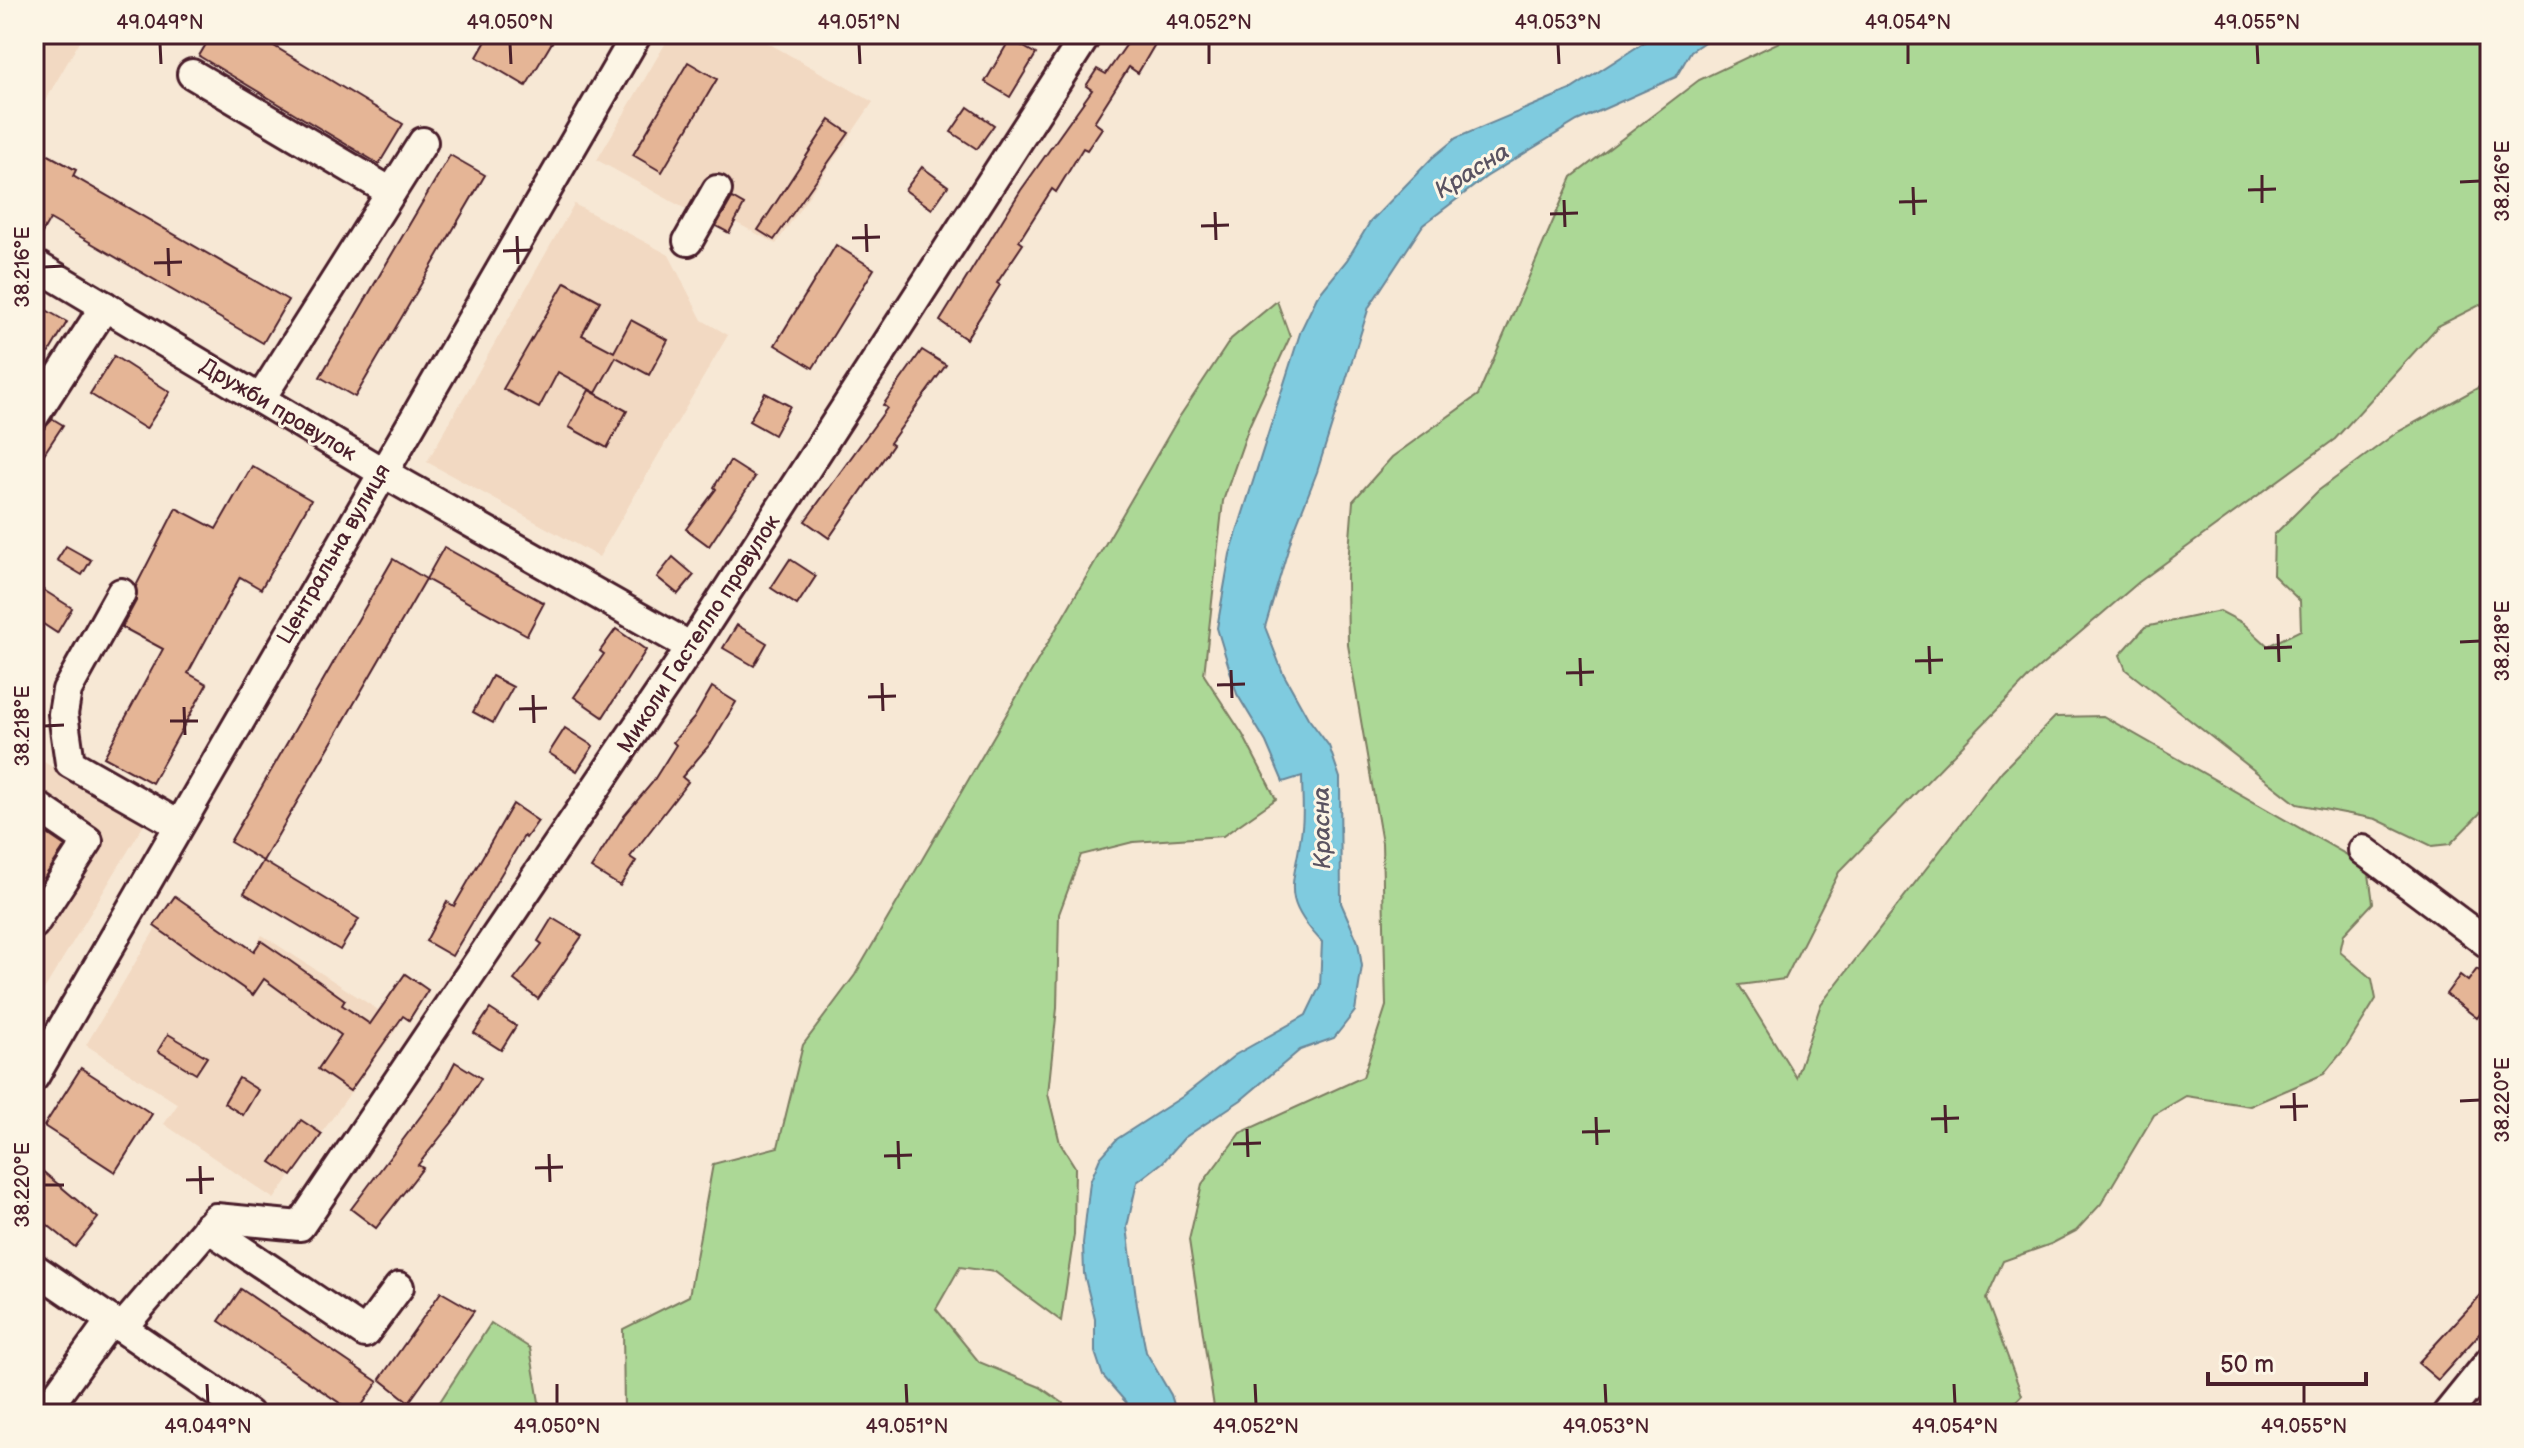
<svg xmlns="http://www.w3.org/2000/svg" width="2524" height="1448" font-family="'Balsamiq Sans',sans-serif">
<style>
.built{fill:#f2d9c2}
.green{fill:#acd896;stroke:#7b7c60;stroke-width:2}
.water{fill:#7fcbdf;stroke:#6a8697;stroke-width:2}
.building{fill:#e5b596;stroke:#4a1f2b;stroke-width:2}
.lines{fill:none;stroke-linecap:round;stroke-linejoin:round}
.minor-casing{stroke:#4a1f2b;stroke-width:34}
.minor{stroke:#fcf5e5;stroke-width:28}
.ticks{fill:none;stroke:#4a1f2b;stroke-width:3}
.labels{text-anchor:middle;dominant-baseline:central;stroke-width:6;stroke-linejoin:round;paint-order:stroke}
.street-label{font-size:22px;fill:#4a1f2b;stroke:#fcf5e5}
.water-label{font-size:24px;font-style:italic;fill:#5a5361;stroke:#fcf5e5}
.neatline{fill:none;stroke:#4a1f2b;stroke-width:3}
.ticks-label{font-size:20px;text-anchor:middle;fill:#4a1f2b}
</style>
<rect width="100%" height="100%" fill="#f7e8d5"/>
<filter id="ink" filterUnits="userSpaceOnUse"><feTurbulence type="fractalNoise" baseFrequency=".0125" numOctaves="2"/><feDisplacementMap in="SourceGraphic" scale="16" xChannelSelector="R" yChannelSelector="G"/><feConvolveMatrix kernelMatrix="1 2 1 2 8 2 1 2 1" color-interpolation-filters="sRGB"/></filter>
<g filter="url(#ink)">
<!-- built -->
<g class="built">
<polygon points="34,34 84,34 34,120"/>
<polygon points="671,34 752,34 873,102 776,244 735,222 729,233 597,160"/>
<polygon points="574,204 669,255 702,320 728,335 599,557 427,462"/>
<polygon points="34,756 145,823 34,1006"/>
<polygon points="175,896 253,950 262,935 400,1024 274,1199 164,1124 178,1104 86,1045"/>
</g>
<!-- green -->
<g class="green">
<polygon points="1796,34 2490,34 2490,300 2438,326 2335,439 2139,582 2033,673 1839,872 1785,979 1739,985 1796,1077 1821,1004 2002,771 2055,717 2103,716 2368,867 2373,903 2344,934 2340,952 2372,979 2376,999 2347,1046 2324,1074 2250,1106 2186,1096 2154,1115 2101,1204 2076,1231 2051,1244 2003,1261 1986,1299 2022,1395 2004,1414 1215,1414 1189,1240 1202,1184 1240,1133 1363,1077 1386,1006 1382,843 1348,645 1347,576 1353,501 1392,457 1478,395 1572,177 1699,80"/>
<polygon points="1277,301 1290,337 1250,424 1223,501 1204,675 1243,735 1276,799 1223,836 1133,842 1081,855 1059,914 1057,1008 1048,1094 1060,1143 1075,1167 1074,1235 1061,1321 995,1272 960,1267 936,1309 979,1362 1040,1387 1063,1403 1064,1414 624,1414 623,1329 689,1296 713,1164 778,1147 803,1045 855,975 1178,419 1231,339"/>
<polygon points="2490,381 2490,803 2450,844 2432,846 2376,819 2297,804 2126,670 2120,655 2145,627 2220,611 2243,623 2268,646 2301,630 2300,601 2273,575 2274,535 2318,491 2396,433"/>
<polygon points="491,1323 530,1348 541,1414 432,1414"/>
</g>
<!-- water -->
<path class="water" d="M1657,34H1716L1691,51L1676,77L1577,121L1486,177L1423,225L1369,307L1317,472L1292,536L1265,627L1283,673L1308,718L1329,746L1340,778L1341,903L1358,942L1362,966L1355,1011L1334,1038L1300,1050L1241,1100L1184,1138L1163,1162L1137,1182L1127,1227L1137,1305L1146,1352L1171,1395L1177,1414H1136L1103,1376L1095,1352V1319L1084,1274L1083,1243L1090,1182L1100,1158L1117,1139L1182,1097L1235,1055L1306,1015L1320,986L1322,942C1277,895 1296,884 1302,827C1304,810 1302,793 1302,776L1283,782L1266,742L1237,694L1217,628L1230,554L1301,330L1317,297L1347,260L1370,222L1432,158L1456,138L1570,90Z"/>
<!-- building -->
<g class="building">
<polygon points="212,34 254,34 403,124 379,164 199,56"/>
<polygon points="490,34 557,34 526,86 477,57"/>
<polygon points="1134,34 1161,34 1138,73 1129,67 1094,122 1102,128 1087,150 1083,148 1056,192 1052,189 1019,241 1023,244 997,283 1000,285 966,339 940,321 1021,190 1092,90 1086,86 1097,69 1106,74"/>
<polygon points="1010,39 1036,54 1010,97 985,82"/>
<polygon points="688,62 717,79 662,172 633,155"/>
<polygon points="968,107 994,125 977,149 951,132"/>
<polygon points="830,120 849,133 774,240 758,230"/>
<polygon points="34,147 76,170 73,176 288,300 263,343 50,219 34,247"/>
<polygon points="450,155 485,175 355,397 320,377"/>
<polygon points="922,167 948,186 932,209 905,190"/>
<polygon points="732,198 744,205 729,233 716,226"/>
<polygon points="836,245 874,269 813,368 775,345"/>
<polygon points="565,282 600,301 582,335 614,352 631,320 668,340 649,375 616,357 596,393 558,372 539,408 503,389"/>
<polygon points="34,303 67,322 47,356 34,349"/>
<polygon points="922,350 946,365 890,443 893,445 829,538 805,521 887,408 883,405"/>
<polygon points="114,356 170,392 146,429 90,394"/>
<polygon points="589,390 627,411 607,448 569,427"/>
<polygon points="765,393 790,406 774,435 749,421"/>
<polygon points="53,419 63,425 34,469 34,438"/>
<polygon points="730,461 755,477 709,546 686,529 716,489 714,487"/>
<polygon points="252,466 311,500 261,589 240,577 188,673 207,684 152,783 104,757 163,649 122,627 136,601 136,586 176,508 216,529"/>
<polygon points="66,546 91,560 82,575 57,560"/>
<polygon points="444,547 544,603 527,635 426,579"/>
<polygon points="673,557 694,575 678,594 657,577"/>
<polygon points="393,559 426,579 263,861 230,842"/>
<polygon points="790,559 816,576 797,605 771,588"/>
<polygon points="34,584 72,608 57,633 34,618"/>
<polygon points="737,625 767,643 754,666 723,648"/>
<polygon points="616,629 646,650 603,717 574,697 604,654 600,651"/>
<polygon points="492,676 513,687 493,723 473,712"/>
<polygon points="712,687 736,702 712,742 682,777 688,782 630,857 636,861 620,886 591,868 624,816 652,783 676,745 673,742 694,718"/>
<polygon points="565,728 593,746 577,771 549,753"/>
<polygon points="513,804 538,821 526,838 524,836 452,956 426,941 447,902 454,906"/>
<polygon points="34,825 65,846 34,893"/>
<polygon points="263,861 359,919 340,950 244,893"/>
<polygon points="175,896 254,951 261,941 286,958 345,1000 342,1005 370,1024 405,974 428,990 409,1020 403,1016 350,1091 318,1069 341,1035 264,979 253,995 154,926"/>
<polygon points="552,918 582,936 538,999 514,980 542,944 538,941"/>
<polygon points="2477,969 2490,979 2490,1001 2477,1018 2446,994 2460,975 2468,981"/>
<polygon points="490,1009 516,1026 501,1050 474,1033"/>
<polygon points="168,1034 207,1057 196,1074 158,1051"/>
<polygon points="455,1062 481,1078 458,1115 418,1165 423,1168 376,1228 351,1209 441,1089"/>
<polygon points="81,1068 152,1114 115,1172 44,1126"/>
<polygon points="239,1078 258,1090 243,1115 224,1103"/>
<polygon points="301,1120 322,1134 292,1176 271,1162"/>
<polygon points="34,1164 98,1218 75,1247 34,1214"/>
<polygon points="2490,1285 2490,1322 2438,1380 2418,1363"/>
<polygon points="241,1289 378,1382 356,1414 219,1321"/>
<polygon points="441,1292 474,1311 409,1402 380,1379"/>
</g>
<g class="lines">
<!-- minor casing -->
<g class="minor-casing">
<g id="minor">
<polyline points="192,74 391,192"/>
<polyline points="688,241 717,190"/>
<polyline points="34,264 382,472 691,647"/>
<polyline points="261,398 423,142"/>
<polyline points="34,416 105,306"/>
<polyline points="121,593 67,690 63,714 70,763 179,825"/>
<polyline points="34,804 88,841 34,924"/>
<polyline points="2363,850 2490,945"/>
<polyline points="34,1077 637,34"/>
<polyline points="207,1227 365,1333 399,1287"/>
<polyline points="34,1268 248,1414"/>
<polyline points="122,1328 216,1218 300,1226 691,647 1087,34"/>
<polyline points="43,1414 111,1320"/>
<polyline points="2447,1414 2490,1361"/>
</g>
</g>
<!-- minor -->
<use href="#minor" class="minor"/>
</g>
</g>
<!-- ticks -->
<path class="ticks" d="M160,44L161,64M510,44L511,64M859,44L860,64M1209,44V64M1558,44L1559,64M1908,44V64M2257,44L2258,64M2262,175V203M2460,182L2480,181M1913,187L1914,215M2248,190L2276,189M1564,200L1565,227M1899,202L1927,201M1215,212L1216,240M1550,214L1578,213M866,224L867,252M1201,226L1229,225M517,236L518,264M852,238L880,237M168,248L169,276M503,251L531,250M154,263L182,262M44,267L64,266M2278,634L2279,662M2460,642L2480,641M1929,646L1930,674M2264,648L2292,647M1580,658L1581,686M1915,661L1943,660M1231,670L1232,698M1566,673L1594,672M882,683L883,711M1217,685L1245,684M533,695L534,723M868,697L896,696M184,707L185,735M519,709L547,708M170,721H198M44,726L64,725M2294,1093L2295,1121M2460,1101L2480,1100M1945,1105L1946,1133M2280,1107L2308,1106M1596,1117L1597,1145M1931,1119L1959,1118M1247,1129L1248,1157M1582,1132L1610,1131M898,1141L899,1169M1233,1144L1261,1143M549,1154L550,1182M884,1156L912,1155M200,1166L201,1194M535,1168L563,1167M186,1180L214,1179M44,1185H64M207,1384L208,1404M557,1384V1404M906,1384L907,1404M1255,1384L1256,1404M1605,1384L1606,1404M1954,1384L1955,1404M2304,1384V1404"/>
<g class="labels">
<!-- street labels -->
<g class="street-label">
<text transform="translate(278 410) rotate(31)">Дружби провулок</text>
<text transform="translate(334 554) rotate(-60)">Центральна вулиця</text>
<text transform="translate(699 634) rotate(-57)">Миколи Гастелло провулок</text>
</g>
<!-- water labels -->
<g class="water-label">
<text transform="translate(1472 171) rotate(-32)">Красна</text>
<text transform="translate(1322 828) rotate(-91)">Красна</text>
</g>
</g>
<!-- margin -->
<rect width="2524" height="1448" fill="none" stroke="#fcf5e5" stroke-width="88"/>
<!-- scale -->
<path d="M2208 1372v12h158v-12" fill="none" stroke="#4a1f2b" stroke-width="4"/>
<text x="2220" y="1372" font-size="24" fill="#4a1f2b" stroke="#fcf5e5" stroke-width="6" paint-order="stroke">50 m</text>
<rect x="44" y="44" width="2436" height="1360" class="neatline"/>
<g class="ticks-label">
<text x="160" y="29">49.049°N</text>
<text x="510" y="29">49.050°N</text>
<text x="859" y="29">49.051°N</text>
<text x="1209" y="29">49.052°N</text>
<text x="1558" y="29">49.053°N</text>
<text x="1908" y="29">49.054°N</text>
<text x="2257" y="29">49.055°N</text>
<text transform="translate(2502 181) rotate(-90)" y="7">38.216°E</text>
<text transform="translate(22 267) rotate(-90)" y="7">38.216°E</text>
<text transform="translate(2502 641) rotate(-90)" y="7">38.218°E</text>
<text transform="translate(22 726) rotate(-90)" y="7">38.218°E</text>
<text transform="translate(2502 1100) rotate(-90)" y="7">38.220°E</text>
<text transform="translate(22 1185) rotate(-90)" y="7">38.220°E</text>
<text x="208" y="1433">49.049°N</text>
<text x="557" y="1433">49.050°N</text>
<text x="907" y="1433">49.051°N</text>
<text x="1256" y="1433">49.052°N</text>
<text x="1606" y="1433">49.053°N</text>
<text x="1955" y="1433">49.054°N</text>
<text x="2304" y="1433">49.055°N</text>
</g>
</svg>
